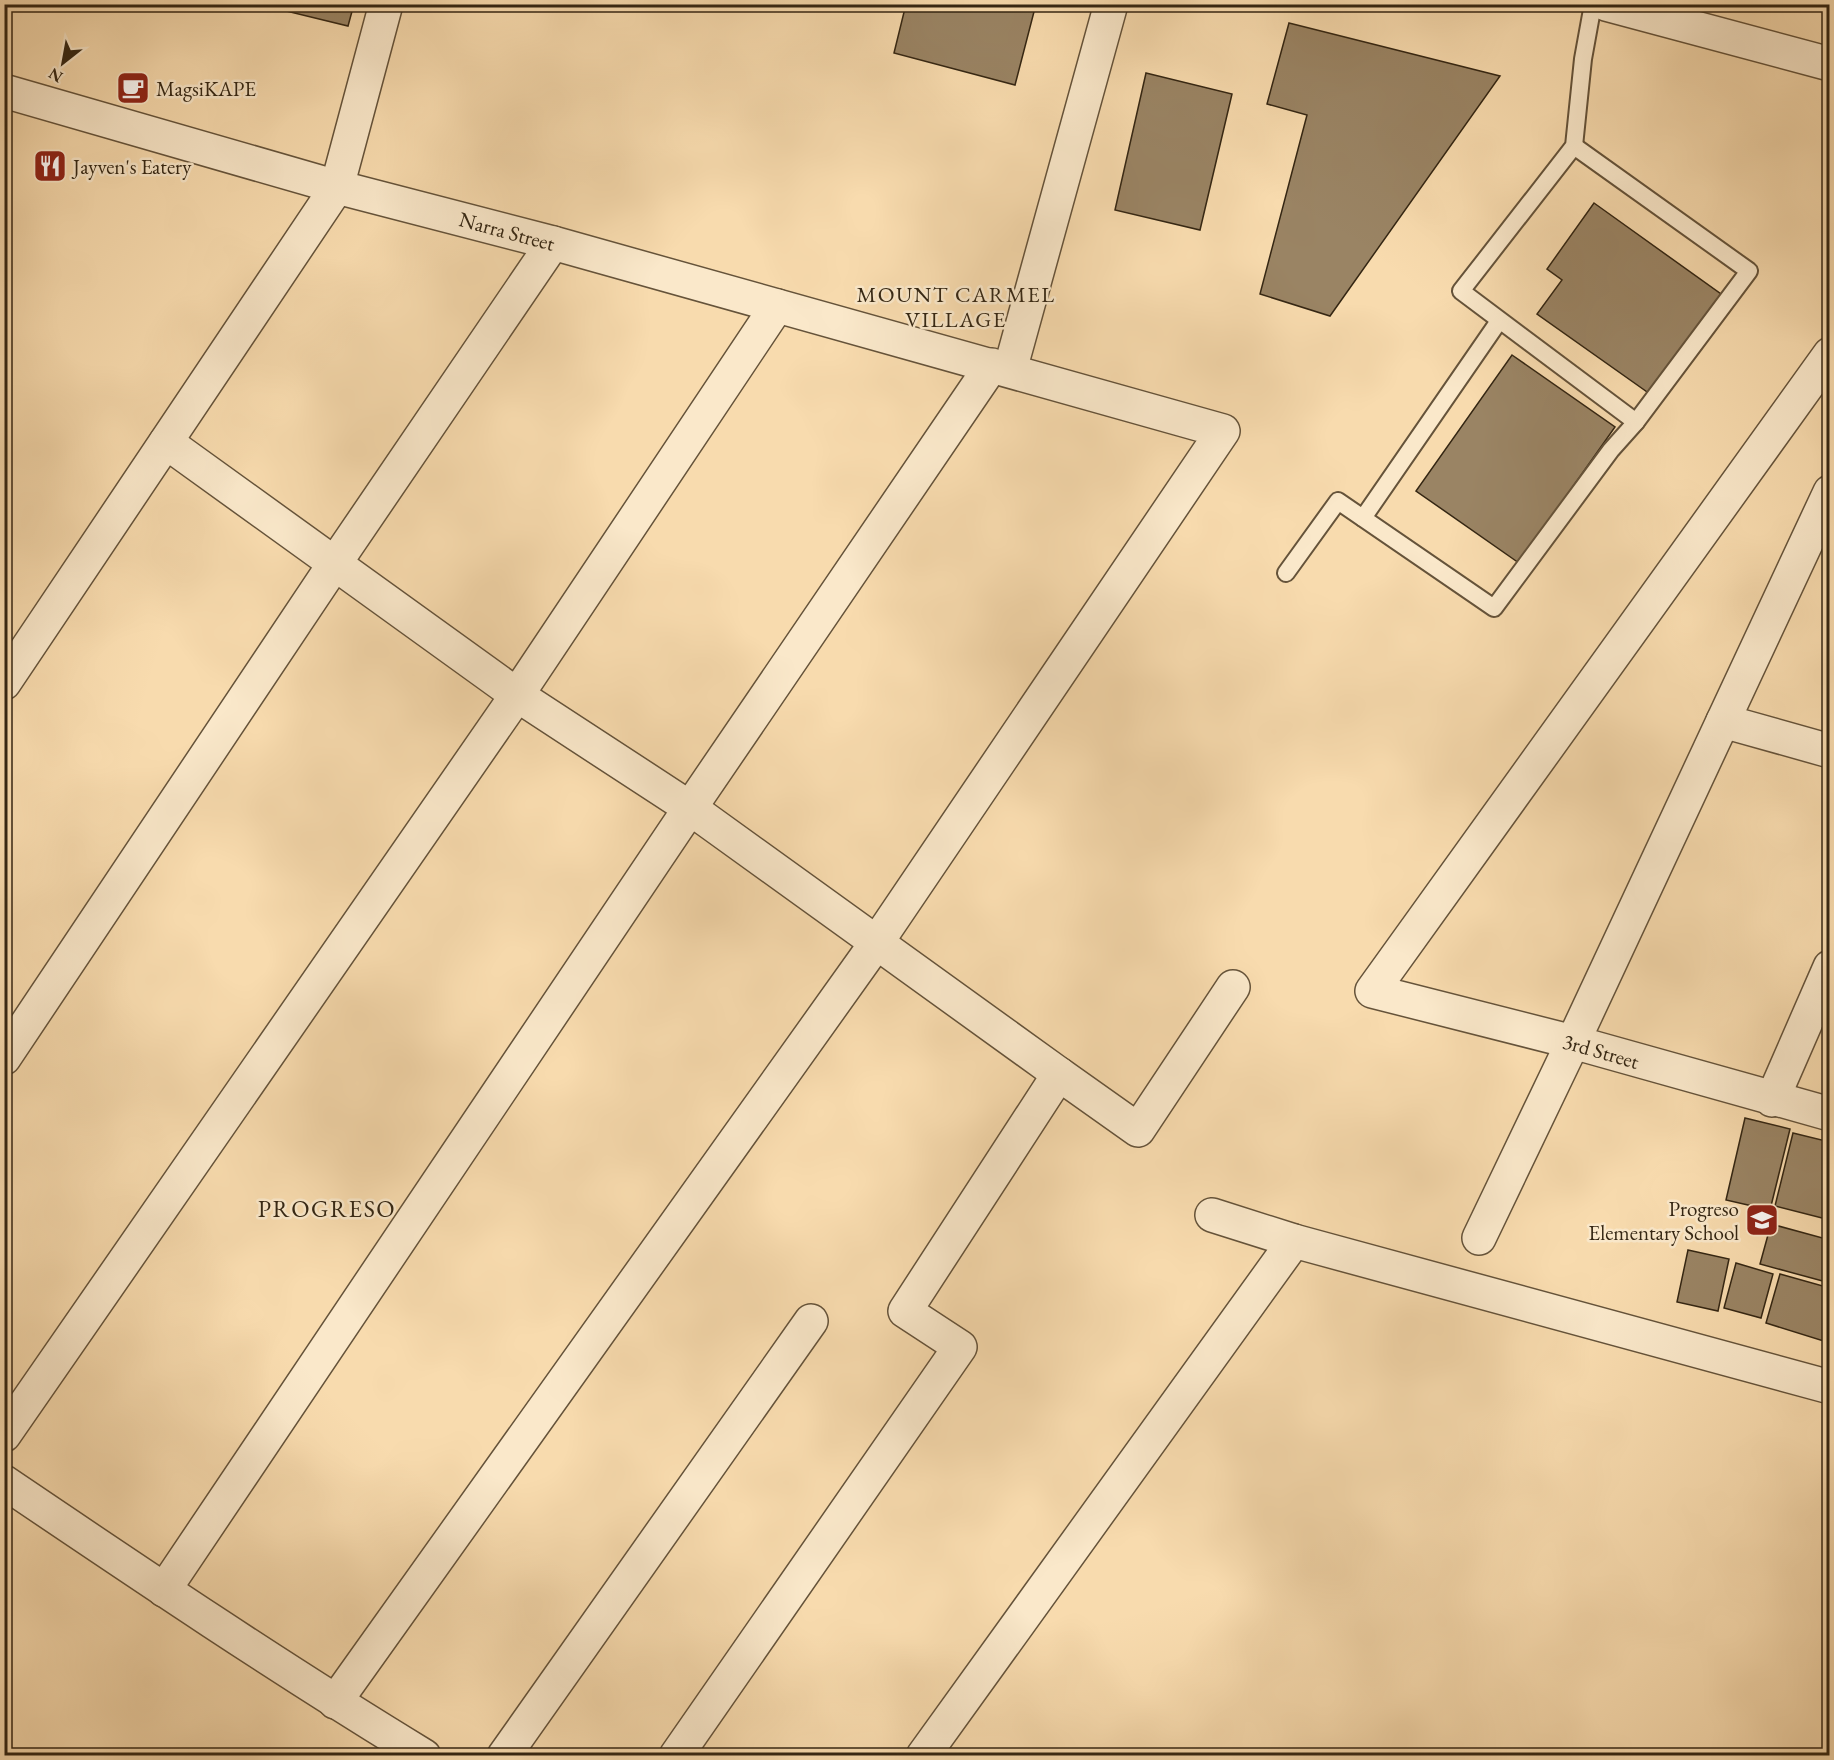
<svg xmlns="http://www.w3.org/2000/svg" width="1834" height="1760" font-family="'EB Garamond',serif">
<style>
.building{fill:#9a8464;stroke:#342613;stroke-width:1.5}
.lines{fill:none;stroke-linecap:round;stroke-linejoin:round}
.service-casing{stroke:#65533a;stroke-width:20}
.minor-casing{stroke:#65533a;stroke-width:36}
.service{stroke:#fae8ca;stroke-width:16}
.minor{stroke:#fae8ca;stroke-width:33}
.labels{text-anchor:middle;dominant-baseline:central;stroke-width:5;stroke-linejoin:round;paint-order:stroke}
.poi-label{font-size:21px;fill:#342613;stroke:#fae8ca;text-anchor:start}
.street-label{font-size:21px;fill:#342613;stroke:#fae8ca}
.neighbourhood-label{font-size:22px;letter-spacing:1.5px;fill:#342613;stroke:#fae8ca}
.quarter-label{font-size:24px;letter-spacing:1.5px;fill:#342613;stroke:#fae8ca}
</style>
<rect width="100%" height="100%" fill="#f8dbae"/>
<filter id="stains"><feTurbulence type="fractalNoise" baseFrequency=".00333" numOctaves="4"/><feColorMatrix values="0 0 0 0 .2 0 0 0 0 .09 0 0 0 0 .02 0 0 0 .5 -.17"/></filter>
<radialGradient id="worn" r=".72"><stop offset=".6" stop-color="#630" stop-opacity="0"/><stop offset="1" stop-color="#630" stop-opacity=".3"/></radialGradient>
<!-- building -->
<g class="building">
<polygon points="287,4 354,4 348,26 286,11"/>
<polygon points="906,4 1036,4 1015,85 894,53"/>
<polygon points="1289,23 1500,76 1330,316 1260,294 1307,115 1267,104"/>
<polygon points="1146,73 1232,94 1200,230 1115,210"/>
<polygon points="1594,203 1721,294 1650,394 1537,314 1562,280 1547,269"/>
<polygon points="1512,355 1615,427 1519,563 1416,491"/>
<polygon points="1745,1118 1790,1129 1770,1210 1726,1200"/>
<polygon points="1793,1133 1830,1142 1830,1220 1775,1206"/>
<polygon points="1771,1224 1830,1240 1830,1283 1760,1264"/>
<polygon points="1688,1250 1729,1259 1718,1311 1677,1302"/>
<polygon points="1736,1263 1773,1274 1761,1318 1724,1308"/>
<polygon points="1780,1274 1830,1288 1830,1343 1766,1323"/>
</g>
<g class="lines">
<!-- service casing -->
<g class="service-casing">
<g id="service">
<polyline points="1593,4 1583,59 1574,146 1461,291 1636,422"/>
<polyline points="1363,518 1499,321"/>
<polyline points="1286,573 1338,501 1494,608 1611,450 1636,422 1749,271 1574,146"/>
</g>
</g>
<!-- minor casing -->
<g class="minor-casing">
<g id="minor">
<polyline points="1606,4 1830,64"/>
<polyline points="4,91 337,187 553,243 1223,431 877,942 335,1702"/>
<polyline points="1830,354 1372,991 1573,1042 1830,1114"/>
<polyline points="1010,370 1111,4"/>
<polyline points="166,442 517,695 690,808 1059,1074"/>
<polyline points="4,683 337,187 386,4"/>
<polyline points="1723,721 1830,751"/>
<polyline points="4,1058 335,563 553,243"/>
<polyline points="1772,1100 1830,967"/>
<polyline points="1212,1215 1294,1241 1830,1387"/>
<polyline points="1479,1238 1573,1042 1830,492"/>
<polyline points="4,1435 517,695 777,306"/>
<path d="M4,1482C143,1576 281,1669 424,1756"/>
<polyline points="164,1590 690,808 992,365"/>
<polyline points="504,1756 811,1321"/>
<polyline points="676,1756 960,1347 905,1311 1059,1074 1138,1130 1233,987"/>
<polyline points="923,1756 1294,1241"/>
</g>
</g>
<!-- service -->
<use href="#service" class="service"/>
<!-- minor -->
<use href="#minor" class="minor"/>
</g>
<!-- icons -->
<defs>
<g id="cafe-square" transform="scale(1.725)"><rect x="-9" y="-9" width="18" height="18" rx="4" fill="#8f2418" stroke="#fae8ca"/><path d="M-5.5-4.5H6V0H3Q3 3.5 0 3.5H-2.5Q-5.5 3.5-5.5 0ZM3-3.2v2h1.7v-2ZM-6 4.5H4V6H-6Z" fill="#fff"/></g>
<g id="restaurant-square" transform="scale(1.725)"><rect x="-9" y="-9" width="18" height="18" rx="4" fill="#8f2418" stroke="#fae8ca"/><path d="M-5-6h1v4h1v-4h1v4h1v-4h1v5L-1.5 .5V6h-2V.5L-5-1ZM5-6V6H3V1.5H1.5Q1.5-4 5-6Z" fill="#fff"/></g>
<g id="school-square" transform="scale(1.725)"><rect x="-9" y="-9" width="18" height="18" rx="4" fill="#8f2418" stroke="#fae8ca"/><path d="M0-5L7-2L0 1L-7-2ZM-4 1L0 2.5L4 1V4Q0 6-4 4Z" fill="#fff"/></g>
</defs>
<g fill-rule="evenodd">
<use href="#cafe-square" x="133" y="88"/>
<use href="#restaurant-square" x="50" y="166"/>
<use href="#school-square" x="1762" y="1220"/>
</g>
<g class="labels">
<!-- poi labels -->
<g class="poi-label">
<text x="156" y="88">MagsiKAPE</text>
<text x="73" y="166">Jayven's Eatery</text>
<text x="1739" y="1208" text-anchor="end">Progreso<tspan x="1739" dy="24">Elementary School</tspan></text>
</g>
<!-- street labels -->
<g class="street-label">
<text transform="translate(507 231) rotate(15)">Narra Street</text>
<text transform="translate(1601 1051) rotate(16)">3rd Street</text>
</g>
<!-- neighbourhood labels -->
<g class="neighbourhood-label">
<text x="956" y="294">MOUNT CARMEL<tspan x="956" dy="25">VILLAGE</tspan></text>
</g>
<!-- quarter labels -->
<g class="quarter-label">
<text x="327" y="1208">PROGRESO</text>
</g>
</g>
<!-- margin -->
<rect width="1834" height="1760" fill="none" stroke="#f8dbae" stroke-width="24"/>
<rect x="6" y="6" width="1822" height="1748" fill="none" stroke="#342613" stroke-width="3"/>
<rect x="12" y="12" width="1810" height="1736" fill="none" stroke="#342613" stroke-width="1.5"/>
<!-- north arrow -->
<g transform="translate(63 63) rotate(211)" stroke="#fae8ca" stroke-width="4.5" paint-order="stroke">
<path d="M0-4.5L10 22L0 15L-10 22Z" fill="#342613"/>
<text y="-9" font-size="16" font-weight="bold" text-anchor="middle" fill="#342613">N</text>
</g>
<rect width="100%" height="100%" filter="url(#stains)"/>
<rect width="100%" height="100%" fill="url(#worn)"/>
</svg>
